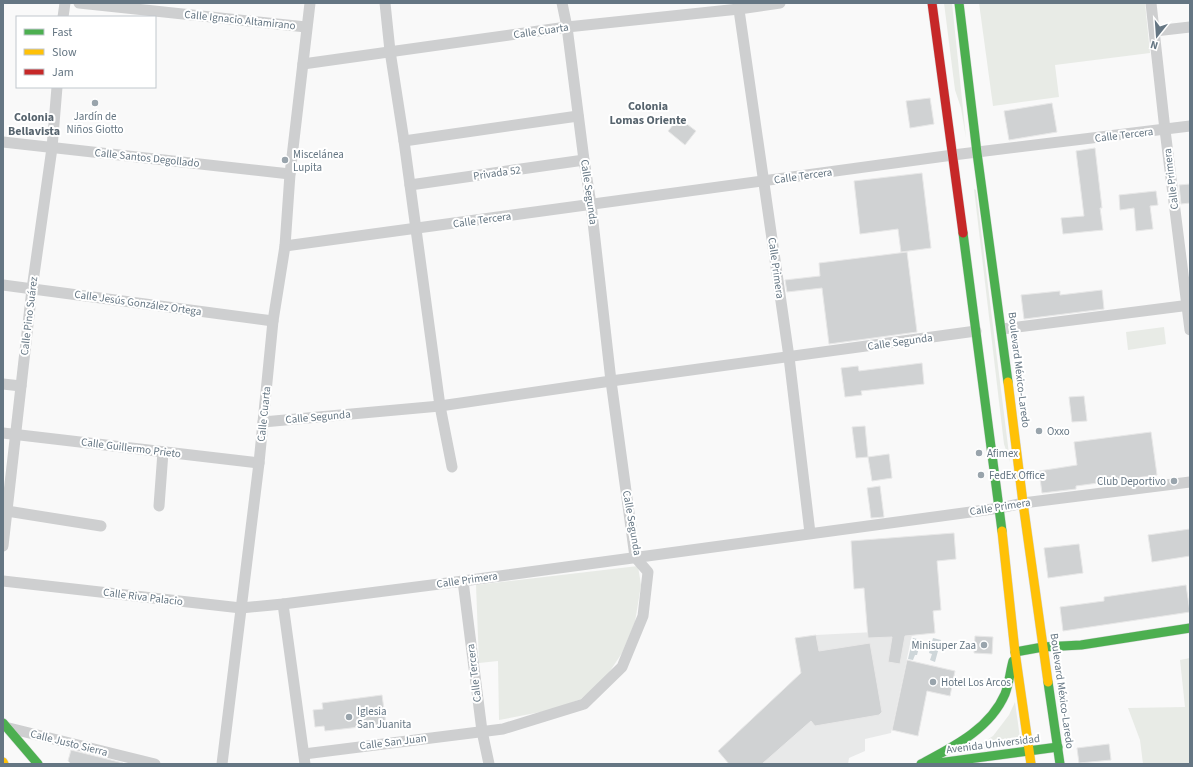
<svg xmlns="http://www.w3.org/2000/svg" width="1193" height="767" font-family="'Source Sans 3',sans-serif">
<style>
.built{fill:#e8e9e9}
.green{fill:#e8ebe6}
.water{fill:#ced6d9}
.building{fill:#d0d2d3;stroke:#e8e8e8}
.lines{fill:none;stroke-linecap:round;stroke-linejoin:round}
.fast-casing{stroke:#d5d6d7;stroke-width:10}
.slow-casing{stroke:#d5d6d7;stroke-width:10}
.jam-casing{stroke:#d5d6d7;stroke-width:10}
.street{stroke:#cecfd0;stroke-width:11}
.fast{stroke:#4caf50;stroke-width:9}
.slow{stroke:#ffc107;stroke-width:9}
.jam{stroke:#c62828;stroke-width:9}
.poi-dot{fill:#99a4ac;stroke:#fff;stroke-width:1.5}
.labels{text-anchor:middle;dominant-baseline:central;stroke-width:4;stroke-linejoin:round;paint-order:stroke}
.street-label{font-size:11px;fill:#657683;stroke:#fff}
.poi-label{font-size:11px;fill:#657683;stroke:#fff;text-anchor:start}
.neighbourhood-label{font-size:12px;font-weight:bold;fill:#57646e;stroke:#fff}
</style>
<rect width="100%" height="100%" fill="#f9f9f9"/>
<!-- built -->
<polygon class="built" points="913,630 891,733 865,739 865,751 849,758 848,764 729,764 718,751 801,673 795,638 816,635"/>
<!-- green -->
<g class="green">
<polygon points="944,3 952,3 966,138 961,108 955,90"/>
<polygon points="979,3 1145,3 1150,53 1055,65 1059,97 993,106"/>
<polygon points="974,189 976,190 1010,462 1004,444"/>
<polygon points="1164,327 1166,344 1128,350 1126,332"/>
<polygon points="638,566 641,585 635,622 622,653 606,677 581,699 551,710 499,720 498,661 479,663 476,585"/>
<polygon points="1190,658 1190,764 1143,764 1140,740 1128,708 1185,707 1180,660"/>
<polygon points="1015,702 1021,745 971,750 993,736 1009,715"/>
</g>
<!-- water -->
<g class="water">
<polygon points="913,638 921,640 917,655 915,655 913,660 908,659"/>
<polygon points="933,638 941,640 935,662 930,660 932,654 929,653"/>
</g>
<!-- building -->
<g class="building">
<polygon points="930,98 934,124 910,128 906,101"/>
<polygon points="1052,103 1057,132 1009,140 1004,111"/>
<polygon points="679,118 696,131 685,145 668,131"/>
<polygon points="1095,148 1102,208 1100,208 1103,230 1063,234 1061,218 1084,216 1076,151"/>
<polygon points="922,173 931,248 901,252 898,229 860,234 854,181"/>
<polygon points="1190,184 1190,203 1181,204 1179,185"/>
<polygon points="1156,191 1158,205 1150,206 1153,229 1136,231 1134,208 1120,210 1119,195"/>
<polygon points="907,252 917,332 829,344 822,288 787,292 785,280 820,276 819,263"/>
<polygon points="1102,290 1104,309 1024,319 1021,295 1060,291 1060,295"/>
<polygon points="922,363 924,384 861,391 862,395 845,397 841,368 858,366 859,371"/>
<polygon points="1084,396 1087,421 1072,422 1069,397"/>
<polygon points="865,426 868,457 856,458 852,427"/>
<polygon points="1151,432 1157,475 1076,486 1076,489 1042,493 1039,471 1077,465 1074,442"/>
<polygon points="889,454 892,478 872,481 868,457"/>
<polygon points="880,486 884,517 871,518 867,488"/>
<polygon points="1190,529 1190,556 1152,562 1148,535"/>
<polygon points="954,533 956,559 937,561 941,610 933,611 935,633 905,636 900,664 888,662 892,637 868,638 864,588 854,589 851,541"/>
<polygon points="1079,544 1083,573 1048,578 1044,548"/>
<polygon points="1186,585 1190,612 1063,631 1060,607 1104,601 1104,597"/>
<polygon points="816,635 819,651 870,643 882,712 879,715 815,726 811,721 762,764 729,764 718,751 801,673 795,638"/>
<polygon points="975,636 993,637 992,654 974,653"/>
<polygon points="907,660 955,671 950,696 927,691 918,736 892,730"/>
<polygon points="382,695 386,724 325,731 324,726 315,727 313,710 323,709 322,703"/>
<polygon points="1109,744 1111,760 1079,763 1077,748"/>
<polygon points="71,750 123,763 123,764 71,764 68,761"/>
</g>
<g class="lines">
<!-- fast casing -->
<g class="fast-casing">
<g id="fast">
<polyline points="959,3 977,153 1008,382"/>
<polyline points="963,233 1002,531"/>
<polyline points="1015,652 1043,647 1081,645 1190,628"/>
<polyline points="1048,682 1060,764"/>
<polyline points="3,723 38,764"/>
<path d="M921,764C953,747 990,729 1005,694C1009,684 1010,672 1013,661"/>
<polyline points="931,764 1058,747"/>
</g>
</g>
<!-- slow casing -->
<g class="slow-casing">
<g id="slow">
<polyline points="1008,382 1023,503 1048,682"/>
<polyline points="1002,531 1015,652 1031,764"/>
<polyline points="3,762 4,764"/>
</g>
</g>
<!-- jam casing -->
<g class="jam-casing">
<polyline id="jam" points="932,3 963,233"/>
</g>
<!-- street -->
<g class="street">
<polyline points="79,3 306,27"/>
<polyline points="385,3 390,51 404,141 440,406 452,467"/>
<polyline points="738,3 789,357 810,533"/>
<polyline points="1151,3 1165,130 1190,330"/>
<polyline points="63,17 65,3"/>
<polyline points="1155,31 1190,27"/>
<polyline points="303,64 567,27 739,9 780,3"/>
<polyline points="404,141 578,116"/>
<polyline points="3,142 290,174"/>
<polyline points="410,185 584,160"/>
<polyline points="285,246 953,155 1190,126"/>
<polyline points="3,285 273,321"/>
<polyline points="1002,329 1190,305"/>
<polyline points="3,384 21,386"/>
<polyline points="263,422 440,406 611,381 976,331"/>
<polyline points="3,433 259,463"/>
<polyline points="159,506 163,452"/>
<polyline points="7,511 101,526"/>
<polyline points="3,546 32,289 52,148 57,87"/>
<polyline points="3,581 241,608 283,604 463,581 1000,508 1023,503 1190,482"/>
<polyline points="463,581 482,731 489,764"/>
<polyline points="283,604 305,764"/>
<polyline points="9,728 155,764"/>
<polyline points="304,754 503,729 584,704 622,667 643,616 648,572 635,557 611,381 591,204 584,160 567,27 562,3"/>
<polyline points="222,764 259,463 273,321 285,246 290,174 310,3"/>
</g>
<!-- fast -->
<use href="#fast" class="fast"/>
<!-- slow -->
<use href="#slow" class="slow"/>
<!-- jam -->
<use href="#jam" class="jam"/>
</g>
<!-- markers -->
<g class="poi-dot">
<circle cx="95" cy="103" r="4"/>
<circle cx="285" cy="160" r="4"/>
<circle cx="1039" cy="431" r="4"/>
<circle cx="979" cy="453" r="4"/>
<circle cx="981" cy="475" r="4"/>
<circle cx="1174" cy="481" r="4"/>
<circle cx="984" cy="645" r="4"/>
<circle cx="933" cy="682" r="4"/>
<circle cx="349" cy="717" r="4"/>
</g>
<g class="labels">
<!-- street labels -->
<g class="street-label">
<text transform="translate(240 20) rotate(6)">Calle Ignacio Altamirano</text>
<text transform="translate(541 31) rotate(-8)">Calle Cuarta</text>
<text transform="translate(1124 135) rotate(-7)">Calle Tercera</text>
<text transform="translate(147 158) rotate(6)">Calle Santos Degollado</text>
<text transform="translate(497 173) rotate(-8)">Privada 52</text>
<text transform="translate(803 176) rotate(-8)">Calle Tercera</text>
<text transform="translate(1171 179) rotate(-97)">Calle Primera</text>
<text transform="translate(589 192) rotate(82)">Calle Segunda</text>
<text transform="translate(482 220) rotate(-8)">Calle Tercera</text>
<text transform="translate(776 268) rotate(82)">Calle Primera</text>
<text transform="translate(138 303) rotate(8)">Calle Jesús González Ortega</text>
<text transform="translate(29 316) rotate(-83)">Calle Pino Suárez</text>
<text transform="translate(900 342) rotate(-8)">Calle Segunda</text>
<text transform="translate(1019 370) rotate(83)">Boulevard México-Laredo</text>
<text transform="translate(264 414) rotate(-84)">Calle Cuarta</text>
<text transform="translate(318 417) rotate(-5)">Calle Segunda</text>
<text transform="translate(131 448) rotate(7)">Calle Guillermo Prieto</text>
<text transform="translate(1000 507) rotate(-9)">Calle Primera</text>
<text transform="translate(632 523) rotate(80)">Calle Segunda</text>
<text transform="translate(467 580) rotate(-8)">Calle Primera</text>
<text transform="translate(143 597) rotate(7)">Calle Riva Palacio</text>
<text transform="translate(474 673) rotate(-97)">Calle Tercera</text>
<text transform="translate(1062 691) rotate(82)">Boulevard México-Laredo</text>
<text transform="translate(393 742) rotate(-7)">Calle San Juan</text>
<text transform="translate(69 743) rotate(14)">Calle Justo Sierra</text>
<text transform="translate(993 744) rotate(-7)">Avenida Universidad</text>
</g>
<!-- poi labels -->
<g class="poi-label">
<text x="95" y="116" text-anchor="middle">Jardín de<tspan x="95" dy="13">Niños Giotto</tspan></text>
<text x="293" y="154">Miscelánea<tspan x="293" dy="13">Lupita</tspan></text>
<text x="1047" y="431">Oxxo</text>
<text x="987" y="453">Afimex</text>
<text x="989" y="475">FedEx Office</text>
<text x="1166" y="481" text-anchor="end">Club Deportivo</text>
<text x="976" y="645" text-anchor="end">Minisuper Zaa</text>
<text x="941" y="682">Hotel Los Arcos</text>
<text x="357" y="711">Iglesia<tspan x="357" dy="13">San Juanita</tspan></text>
</g>
<!-- neighbourhood labels -->
<g class="neighbourhood-label">
<text x="648" y="106">Colonia<tspan x="648" dy="14">Lomas Oriente</tspan></text>
<text x="34" y="117">Colonia<tspan x="34" dy="14">Bellavista</tspan></text>
</g>
</g>
<!-- border -->
<rect width="1193" height="767" fill="none" stroke="#657683" stroke-width="8"/>
<!-- legend -->
<rect x="16" y="16" width="140" height="72" fill="#ffffff" stroke="#c1c8cd"/>
<rect x="24" y="29" width="20" height="6" fill="#4caf50" stroke="#c1c8cd"/>
<text x="52" y="36" font-size="12" fill="#657683">Fast</text>
<rect x="24" y="49" width="20" height="6" fill="#ffc107" stroke="#c1c8cd"/>
<text x="52" y="56" font-size="12" fill="#657683">Slow</text>
<rect x="24" y="69" width="20" height="6" fill="#c62828" stroke="#c1c8cd"/>
<text x="52" y="76" font-size="12" fill="#657683">Jam</text>
<!-- north arrow -->
<g transform="translate(1157 36) rotate(197)" stroke="#ffffff" stroke-width="3" paint-order="stroke">
<path d="M0-3L7 15L0 10L-7 15Z" fill="#657683"/>
<text y="-6" font-size="11" font-weight="bold" text-anchor="middle" fill="#657683">N</text>
</g>
</svg>
